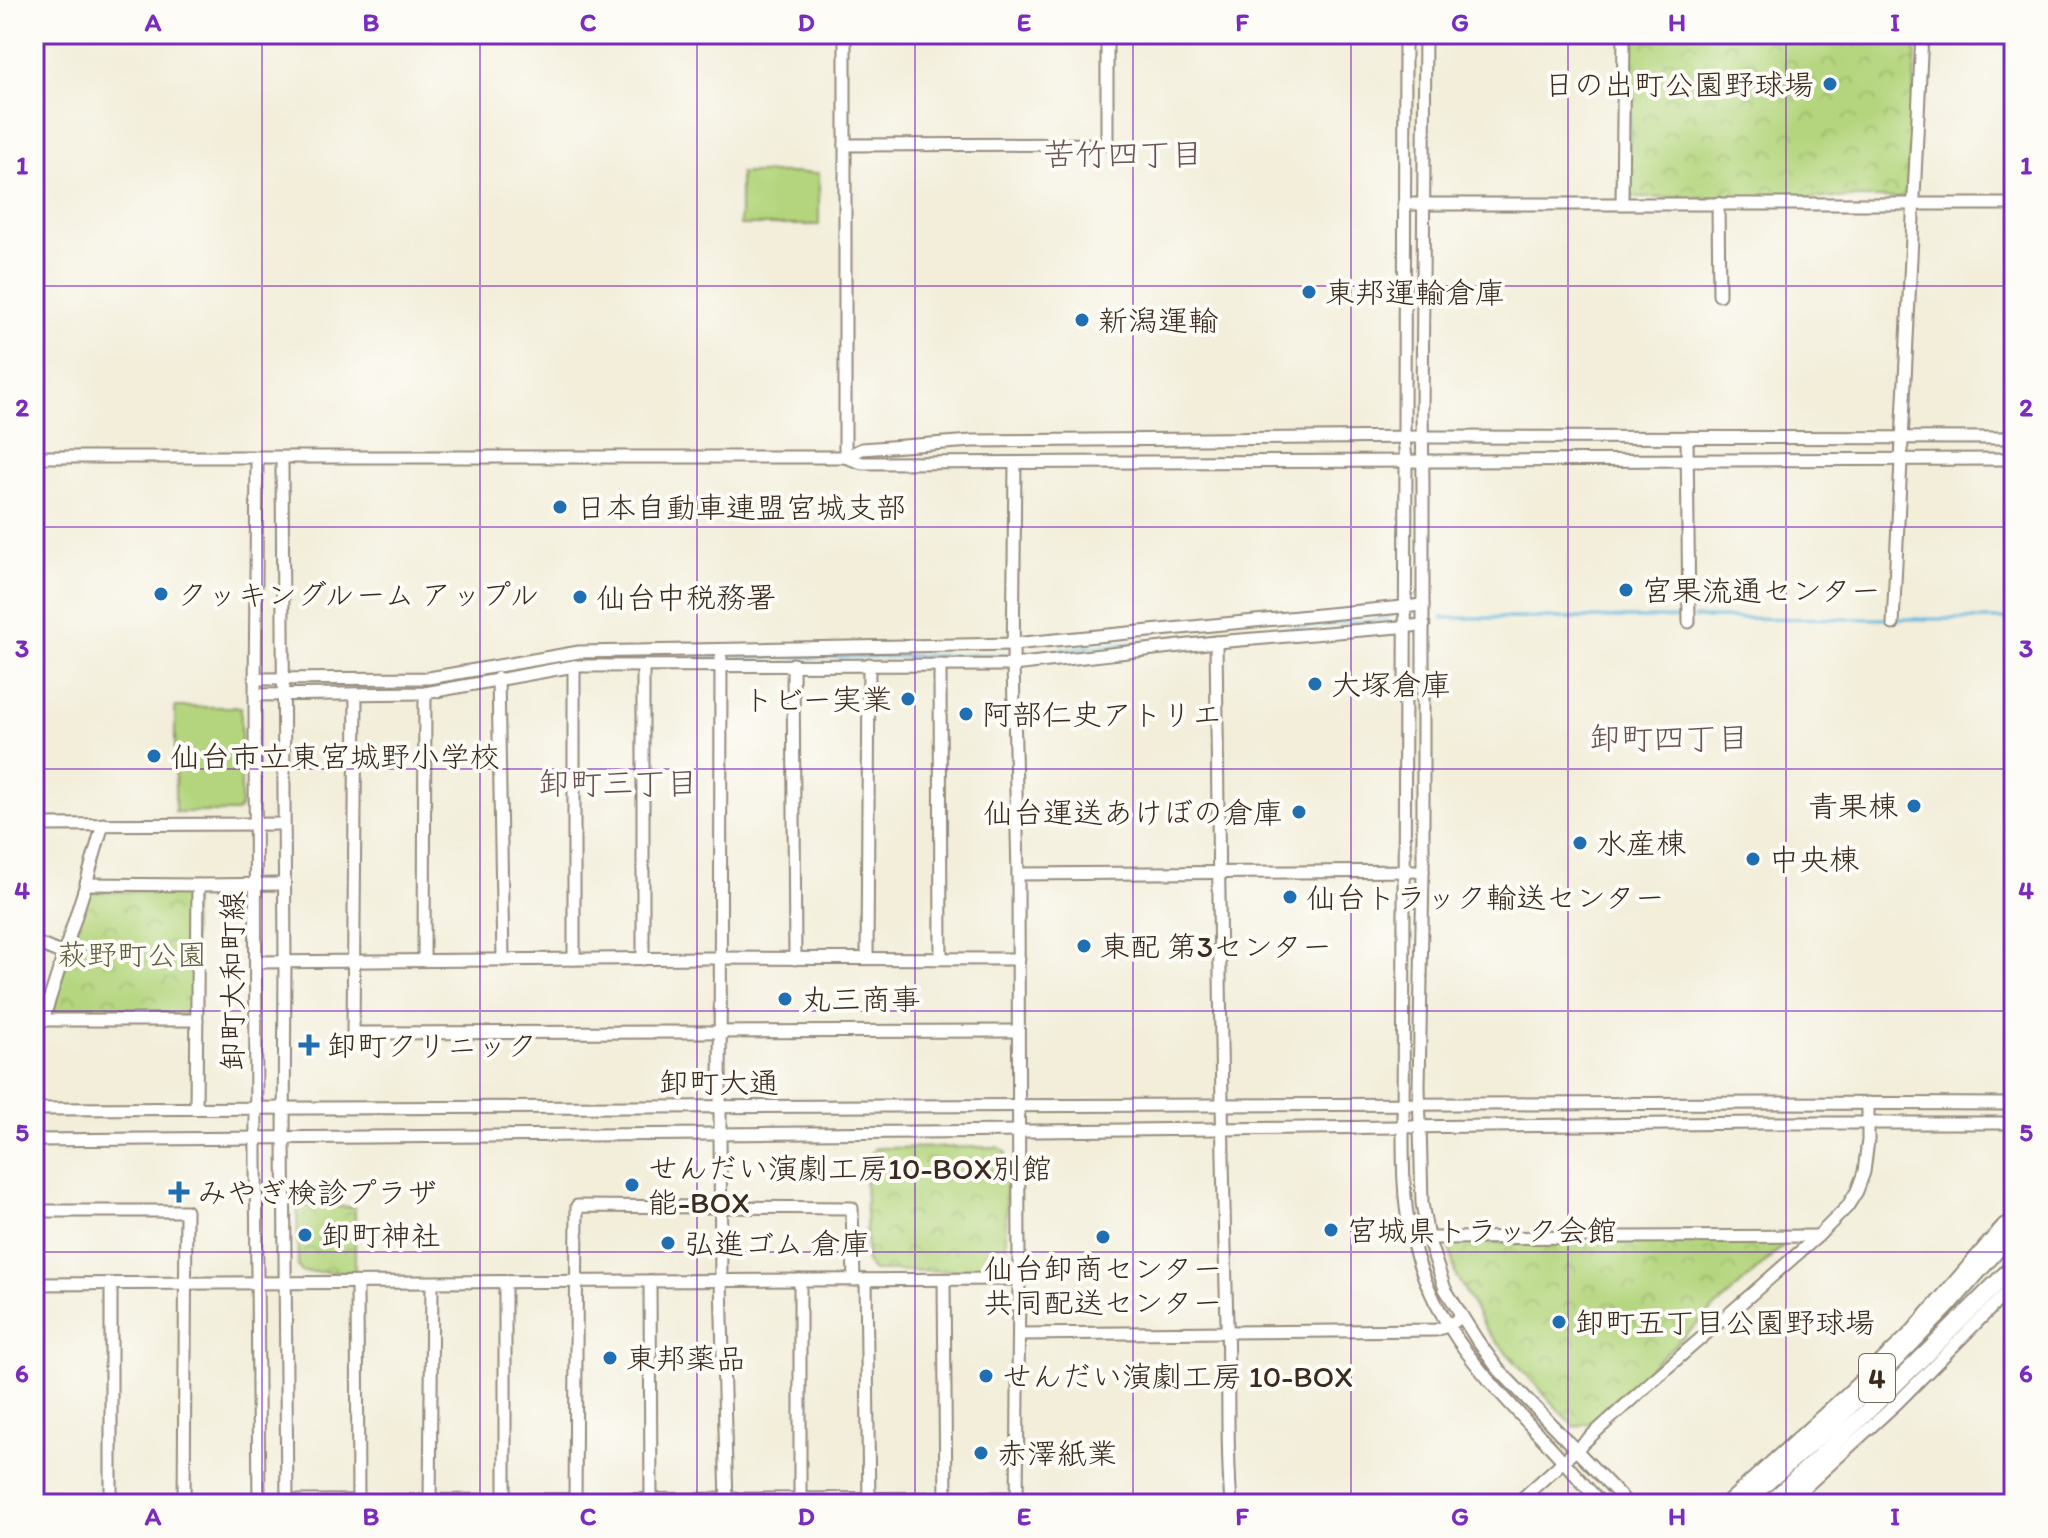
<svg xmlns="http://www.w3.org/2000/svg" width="2048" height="1538" font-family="Itim,'Klee One',sans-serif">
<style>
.green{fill:#b4d57d;stroke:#78804e;stroke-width:2}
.park{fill:url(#park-crowns);stroke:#78804e;stroke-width:2}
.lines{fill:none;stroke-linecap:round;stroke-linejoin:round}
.stream{stroke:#62b6de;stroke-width:3}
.minor-casing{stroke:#968c7c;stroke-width:15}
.highway-casing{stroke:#968c7c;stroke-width:20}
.minor{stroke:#fff;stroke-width:11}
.highway{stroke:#fff;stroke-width:16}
.grid{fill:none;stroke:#7b2cbf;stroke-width:2;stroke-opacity:0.55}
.poi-dot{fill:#1f6fb2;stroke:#fdfcf7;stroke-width:3}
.labels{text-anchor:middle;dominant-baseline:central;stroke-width:8;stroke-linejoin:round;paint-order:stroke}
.shield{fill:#fdfcf7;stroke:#75695f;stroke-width:2}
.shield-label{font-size:28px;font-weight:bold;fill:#3b2a1e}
.poi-label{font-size:30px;fill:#3b2a1e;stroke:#fdfcf7;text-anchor:start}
.park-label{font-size:30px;fill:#5f5d3a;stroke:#fdfcf7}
.street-label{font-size:30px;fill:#3b2a1e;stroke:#fdfcf7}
.neighbourhood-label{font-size:32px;fill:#6b5254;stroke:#fdfcf7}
.neatline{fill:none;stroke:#7b2cbf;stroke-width:3}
.grid-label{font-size:26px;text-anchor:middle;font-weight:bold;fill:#7b2cbf}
</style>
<defs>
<pattern id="park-crowns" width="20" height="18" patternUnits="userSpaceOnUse" patternTransform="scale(2)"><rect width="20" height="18" fill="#b4d57d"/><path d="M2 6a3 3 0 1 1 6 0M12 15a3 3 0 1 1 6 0" fill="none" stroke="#9cb76c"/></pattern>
</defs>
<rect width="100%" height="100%" fill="#fdfcf7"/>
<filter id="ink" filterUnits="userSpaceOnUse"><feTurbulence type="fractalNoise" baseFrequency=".0125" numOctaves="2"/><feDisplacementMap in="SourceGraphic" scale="16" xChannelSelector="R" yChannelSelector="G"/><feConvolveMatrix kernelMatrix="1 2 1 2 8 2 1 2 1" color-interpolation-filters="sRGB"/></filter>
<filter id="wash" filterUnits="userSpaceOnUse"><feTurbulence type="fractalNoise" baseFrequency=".006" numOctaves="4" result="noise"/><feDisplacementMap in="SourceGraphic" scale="32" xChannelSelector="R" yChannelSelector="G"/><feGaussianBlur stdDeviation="1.8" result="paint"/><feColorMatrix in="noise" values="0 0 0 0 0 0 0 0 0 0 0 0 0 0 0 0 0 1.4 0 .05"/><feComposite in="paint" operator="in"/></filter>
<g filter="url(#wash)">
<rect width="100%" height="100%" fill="#f2eeda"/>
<!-- green -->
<g class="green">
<rect x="740" y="173" width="79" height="52"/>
<polygon points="34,619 44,619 45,789 40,790 40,806 34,806"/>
<polygon points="175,707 241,707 241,807 237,812 175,812"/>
</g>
<!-- park -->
<g class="park">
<polygon points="1631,34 1917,34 1907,192 1900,198 1634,198 1629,191"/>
<polygon points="184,891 192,896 193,1004 186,1015 59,1016 52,1008 86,896 95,892"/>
<polygon points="998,1147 1006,1152 1006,1263 1000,1270 873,1271 867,1264 865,1161 875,1148"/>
<polygon points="297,1206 355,1207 355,1272 302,1272 298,1267"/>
<polygon points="1774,1240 1782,1247 1589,1423 1574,1427 1488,1332 1455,1274 1449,1243"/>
</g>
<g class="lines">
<!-- stream -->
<g class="stream">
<polyline points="1442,618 1686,618"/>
<polyline points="1694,618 1890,619"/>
<polyline points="1898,619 2014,619"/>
<polyline points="1017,654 1388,619"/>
<polyline points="725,658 1009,655"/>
<polyline points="316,686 426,687 581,658 717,658"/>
</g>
</g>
</g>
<g filter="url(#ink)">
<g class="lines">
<!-- minor casing -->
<g class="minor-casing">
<g id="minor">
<path d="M1405,34L1404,437L1406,462L1403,1128C1403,1162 1403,1198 1410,1232C1430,1322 1483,1375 1544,1440C1564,1461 1582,1483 1602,1504"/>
<polyline points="1425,34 1422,412 1423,484 1423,871 1419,1086 1422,1203 1428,1238 1445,1289 1477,1340 1498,1369 1628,1504"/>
<polyline points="845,145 1107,144 1107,34"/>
<polyline points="1622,203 1624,34"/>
<polyline points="1718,203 1719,295"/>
<polyline points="1404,204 2014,204"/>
<polyline points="1687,437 1689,622"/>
<polyline points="34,457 845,457 862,463 2014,459"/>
<polyline points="845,457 862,449 972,441 1423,437 2014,438"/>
<polyline points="845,457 845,34"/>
<polyline points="257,459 255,695 256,1162 259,1504"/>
<polyline points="282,459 285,962 284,1138 287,1504"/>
<polyline points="1015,463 1013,665 1018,874 1019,1279 1017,1504"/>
<polyline points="1893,624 1922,34"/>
<path d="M1216,642C1219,869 1220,1095 1227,1322C1229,1383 1226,1443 1231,1504"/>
<polyline points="721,658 720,1133 721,1281 727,1504"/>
<polyline points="793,664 795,959"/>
<polyline points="940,665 941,958"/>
<polyline points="643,667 643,959"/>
<polyline points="498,678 503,960"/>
<polyline points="255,679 429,678 579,652 1013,644 1423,605"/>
<polyline points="356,694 353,1033 1018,1031"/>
<polyline points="255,695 425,693 574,666 1013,665 1216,642 1424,625"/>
<polyline points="34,825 283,824"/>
<polyline points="1018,874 1423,871"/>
<polyline points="86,884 198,885 284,884"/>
<polyline points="34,942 63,954"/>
<polyline points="867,958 869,664"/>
<polyline points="574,959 574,666"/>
<polyline points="424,960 425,693"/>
<polyline points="256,962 710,958 1019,959"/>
<polyline points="34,1020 197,1020"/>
<polyline points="43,1020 86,884 103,824"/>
<polyline points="196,1108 198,885"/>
<polyline points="34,1109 1772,1103 2014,1104"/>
<polyline points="34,1140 1038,1131 1760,1123 2014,1123"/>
<polyline points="34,1211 186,1211 184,1504"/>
<polyline points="1428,1238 1818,1236"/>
<polyline points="800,1280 800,1503"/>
<polyline points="866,1280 869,1504"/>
<polyline points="944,1280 946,1503"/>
<polyline points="650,1281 651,1504"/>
<polyline points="505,1282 505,1504"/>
<polyline points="357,1283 358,1504"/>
<polyline points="34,1284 1019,1279"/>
<polyline points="111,1284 111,1504"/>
<polyline points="1019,1334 1436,1330 1447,1326 1462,1317"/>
<polyline points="34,1345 37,1504"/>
<polyline points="34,1502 1016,1498"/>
<polyline points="430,1504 432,1283"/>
<polyline points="575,1504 577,1206 852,1208 854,1280"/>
<polyline points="1516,1504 1652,1381 1818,1236 1847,1207 1857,1191 1864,1172 1868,1140 1868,1103"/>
<polyline points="1725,1504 1848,1392 1910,1333 2004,1224 2014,1226"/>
<polyline points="1787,1504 1898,1402 2014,1285"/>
</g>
</g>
<!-- highway casing -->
<g class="highway-casing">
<g id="highway">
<polyline points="1742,1504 1832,1424 1946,1307 2014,1230"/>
<path d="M1769,1504C1853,1427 1934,1347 2014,1266"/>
</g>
</g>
<!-- minor -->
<use href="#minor" class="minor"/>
<!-- highway -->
<use href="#highway" class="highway"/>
</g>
</g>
<!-- grid -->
<path class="grid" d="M262,34V1504M480,34V1504M697,34V1504M915,34V1504M1133,34V1504M1351,34V1504M1568,34V1504M1786,34V1504M34,286H2014M34,527H2014M34,769H2014M34,1011H2014M34,1252H2014"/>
<!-- markers -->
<g class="poi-dot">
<circle cx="1830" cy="84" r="8"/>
<circle cx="1309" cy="292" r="8"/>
<circle cx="1082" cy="320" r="8"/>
<circle cx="560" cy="507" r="8"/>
<circle cx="1626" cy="590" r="8"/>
<circle cx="161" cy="594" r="8"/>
<circle cx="580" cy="597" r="8"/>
<circle cx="1315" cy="684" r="8"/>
<circle cx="908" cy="699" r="8"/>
<circle cx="966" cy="714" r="8"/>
<circle cx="154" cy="756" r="8"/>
<circle cx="1914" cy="806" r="8"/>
<circle cx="1299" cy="812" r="8"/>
<circle cx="1580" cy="843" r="8"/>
<circle cx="1753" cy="859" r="8"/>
<circle cx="1290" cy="897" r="8"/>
<circle cx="1084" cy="946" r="8"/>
<circle cx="785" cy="999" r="8"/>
<path d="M305 1033h8v8h8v8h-8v8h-8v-8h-8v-8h8z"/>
<circle cx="632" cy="1185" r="8"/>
<path d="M175 1180h8v8h8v8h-8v8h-8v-8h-8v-8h8z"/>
<circle cx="1331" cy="1230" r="8"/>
<circle cx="305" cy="1235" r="8"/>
<circle cx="1103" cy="1237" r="8"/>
<circle cx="668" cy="1243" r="8"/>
<circle cx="1559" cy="1322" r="8"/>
<circle cx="610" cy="1358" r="8"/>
<circle cx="986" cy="1376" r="8"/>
<circle cx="981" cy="1453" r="8"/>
</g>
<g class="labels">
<!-- shield labels -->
<rect class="shield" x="1859" y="1354" width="36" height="48" rx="6"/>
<g class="shield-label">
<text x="1877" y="1378">4</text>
</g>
<!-- poi labels -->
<g class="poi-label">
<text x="1814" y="84" text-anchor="end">日の出町公園野球場</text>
<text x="1325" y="292">東邦運輸倉庫</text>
<text x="1098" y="320">新潟運輸</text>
<text x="576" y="507">日本自動車連盟宮城支部</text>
<text x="1642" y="590">宮果流通センター</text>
<text x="177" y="594">クッキングルーム アップル</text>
<text x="596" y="597">仙台中税務署</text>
<text x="1331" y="684">大塚倉庫</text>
<text x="892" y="699" text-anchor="end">トビー実業</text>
<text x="982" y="714">阿部仁史アトリエ</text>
<text x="170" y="756">仙台市立東宮城野小学校</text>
<text x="1898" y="806" text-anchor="end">青果棟</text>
<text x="1283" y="812" text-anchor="end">仙台運送あけぼの倉庫</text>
<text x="1596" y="843">水産棟</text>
<text x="1769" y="859">中央棟</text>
<text x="1306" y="897">仙台トラック輸送センター</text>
<text x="1100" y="946">東配 第3センター</text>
<text x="801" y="999">丸三商事</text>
<text x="327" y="1045">卸町クリニック</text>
<text x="648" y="1168">せんだい演劇工房10-BOX別館<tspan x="648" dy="34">能-BOX</tspan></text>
<text x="197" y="1192">みやぎ検診プラザ</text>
<text x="1347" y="1230">宮城県トラック会館</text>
<text x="321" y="1235">卸町神社</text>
<text x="684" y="1243">弘進ゴム 倉庫</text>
<text x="1103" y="1268" text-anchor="middle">仙台卸商センター<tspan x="1103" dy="34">共同配送センター</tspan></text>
<text x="1575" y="1322">卸町五丁目公園野球場</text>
<text x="626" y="1358">東邦薬品</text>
<text x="1002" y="1376">せんだい演劇工房 10-BOX</text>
<text x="997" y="1453">赤澤紙業</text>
</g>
<!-- park labels -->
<g class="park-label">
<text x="132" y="954">萩野町公園</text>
</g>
<!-- street labels -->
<g class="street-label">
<text transform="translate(232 981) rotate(-90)">卸町大和町線</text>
<text x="719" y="1082">卸町大通</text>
</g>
<!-- neighbourhood labels -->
<g class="neighbourhood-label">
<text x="1123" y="154">苦竹四丁目</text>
<text x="1669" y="738">卸町四丁目</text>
<text x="618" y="783">卸町三丁目</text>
</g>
</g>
<!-- margin -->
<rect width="2048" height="1538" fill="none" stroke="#fdfcf7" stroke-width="88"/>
<rect x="44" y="44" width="1960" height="1450" class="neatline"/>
<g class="grid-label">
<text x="153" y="31">A</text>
<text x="371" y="31">B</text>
<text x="588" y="31">C</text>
<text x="806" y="31">D</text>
<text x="1024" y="31">E</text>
<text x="1242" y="31">F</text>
<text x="1460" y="31">G</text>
<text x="1677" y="31">H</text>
<text x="1895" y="31">I</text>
<text x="22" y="174">1</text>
<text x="2026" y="174">1</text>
<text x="22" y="416">2</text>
<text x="2026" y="416">2</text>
<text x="22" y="657">3</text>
<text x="2026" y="657">3</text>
<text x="22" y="899">4</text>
<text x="2026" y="899">4</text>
<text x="22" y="1141">5</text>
<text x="2026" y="1141">5</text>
<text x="22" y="1382">6</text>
<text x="2026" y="1382">6</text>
<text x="153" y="1525">A</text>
<text x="371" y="1525">B</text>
<text x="588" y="1525">C</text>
<text x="806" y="1525">D</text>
<text x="1024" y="1525">E</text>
<text x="1242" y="1525">F</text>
<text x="1460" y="1525">G</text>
<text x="1677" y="1525">H</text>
<text x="1895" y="1525">I</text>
</g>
</svg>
